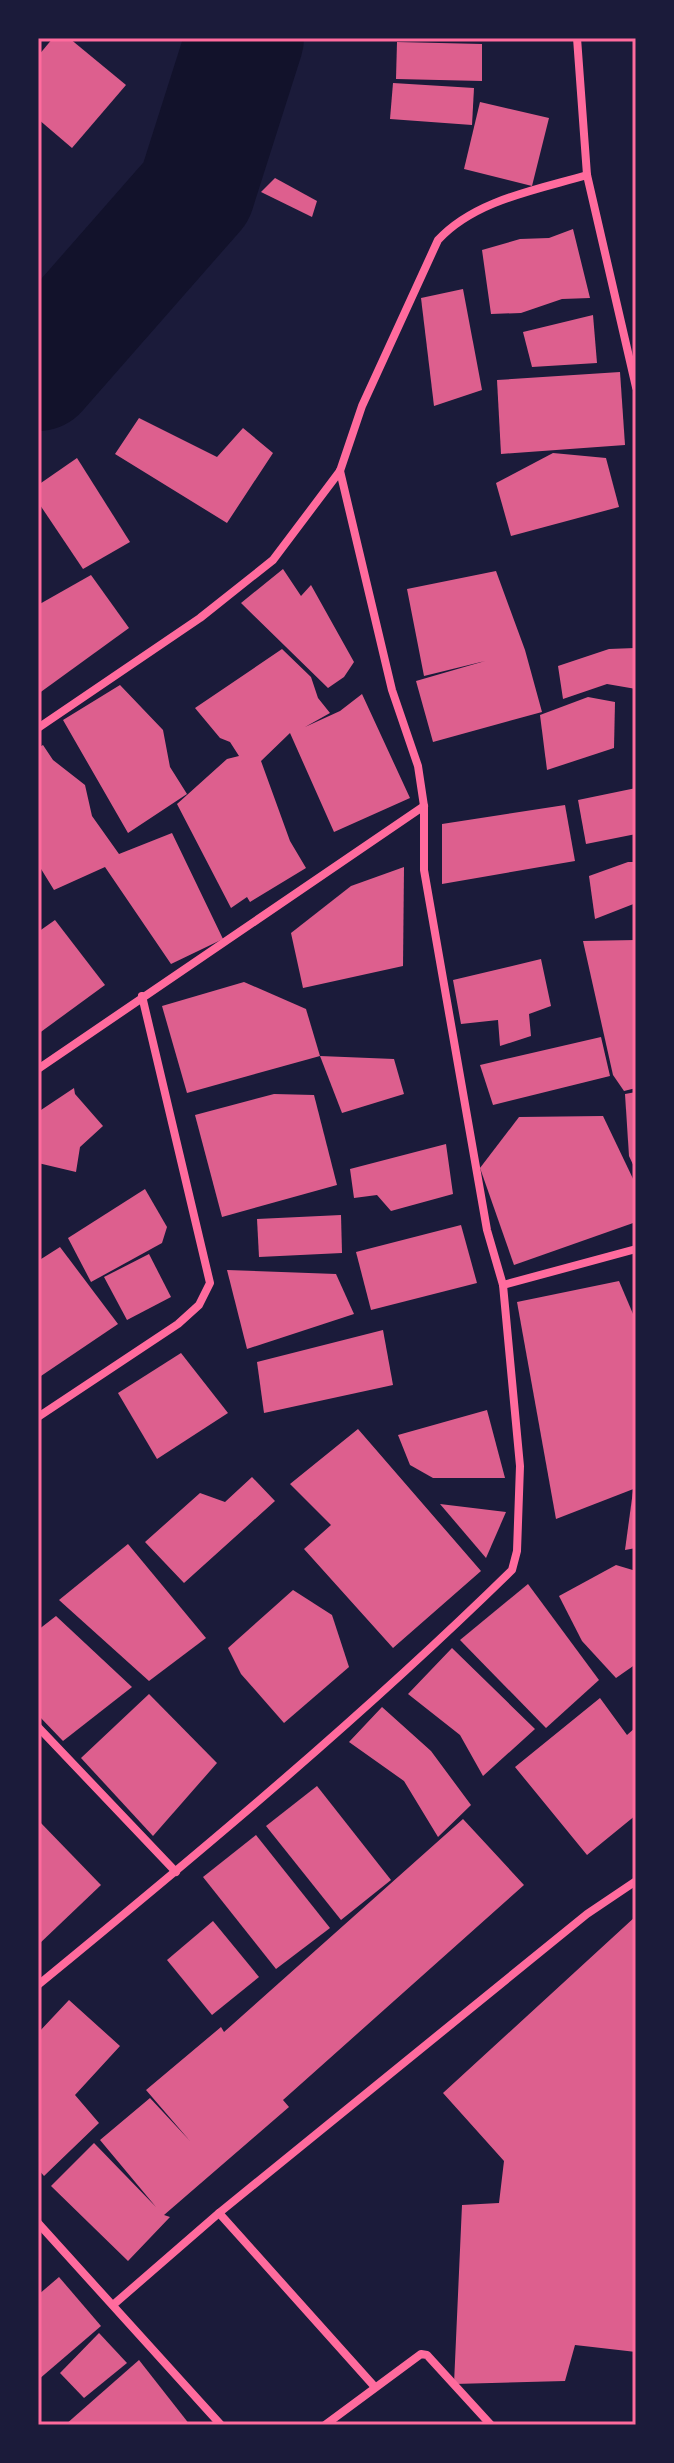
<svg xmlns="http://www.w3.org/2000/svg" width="674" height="2463" font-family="Inter,sans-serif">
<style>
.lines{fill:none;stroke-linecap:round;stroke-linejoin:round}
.river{stroke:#12122b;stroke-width:118}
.building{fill:#dd5f8e}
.minor{stroke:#ff6b9d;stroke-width:8}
.neatline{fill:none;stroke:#ff6b9d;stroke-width:3}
</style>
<rect width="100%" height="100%" fill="#1b1b3a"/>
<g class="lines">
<!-- river -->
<polyline class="river" points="38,372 196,192 245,38"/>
</g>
<!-- building -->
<g class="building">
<polygon points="53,38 69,38 126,85 72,148 38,119 38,56"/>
<polygon points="397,42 482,44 482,81 396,79"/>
<polygon points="393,83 474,88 472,125 390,119"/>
<polygon points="480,102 549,118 532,186 464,169"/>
<polygon points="275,178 317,201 312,217 261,192"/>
<polygon points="573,229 590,298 562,299 521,313 491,314 482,250 520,239 549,238"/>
<polygon points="463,289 482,390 434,406 421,298"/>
<polygon points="593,315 597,363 532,367 523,332"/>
<polygon points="620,372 625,445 501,454 497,380"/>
<polygon points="139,418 217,457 243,428 273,453 227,523 115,454"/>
<polygon points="553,453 606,458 619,507 511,536 496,483"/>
<polygon points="77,458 130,542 83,569 38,502 38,485"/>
<polygon points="283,569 301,596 311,585 354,662 344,677 328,688 241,603"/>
<polygon points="496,571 525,650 542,712 433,742 416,681 485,661 424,676 407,589"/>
<polygon points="91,575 129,628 38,694 38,605"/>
<polygon points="635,648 636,689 607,684 563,699 558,666 609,649"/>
<polygon points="282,649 311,677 318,698 330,713 305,727 340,711 362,694 410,798 334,832 290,733 261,761 290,841 306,868 250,902 247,897 231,908 177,804 227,759 239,756 230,742 220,738 195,708"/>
<polygon points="120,685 163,730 170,767 187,794 128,833 63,720"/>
<polygon points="588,697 615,702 614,748 547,770 540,715"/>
<polygon points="43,745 53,760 85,785 92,816 119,854 172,833 223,939 171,964 105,867 54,890 38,864 38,748"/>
<polygon points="636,788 636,834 586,844 578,800"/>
<polygon points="565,805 575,861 442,884 442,824"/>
<polygon points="628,862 636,862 636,903 595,919 589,876"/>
<polygon points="404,867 403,966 303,988 291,933 351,886"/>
<polygon points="55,920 105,985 38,1034 38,932"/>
<polygon points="636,940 636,1088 624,1091 613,1075 583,941"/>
<polygon points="541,959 551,1006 529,1014 531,1036 500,1046 498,1020 461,1024 453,980"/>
<polygon points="244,982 306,1009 320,1056 187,1093 162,1006"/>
<polygon points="601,1037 610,1076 493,1105 480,1065"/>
<polygon points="320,1056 394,1059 404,1094 342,1113"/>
<polygon points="74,1088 75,1094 103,1126 80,1147 76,1172 38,1163 38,1112"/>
<polygon points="636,1092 636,1171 629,1156 625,1094"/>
<polygon points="274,1094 314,1095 337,1185 222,1217 195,1115"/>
<polygon points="603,1116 636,1185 636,1222 514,1265 480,1168 519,1117"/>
<polygon points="446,1144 453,1194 391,1211 377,1195 354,1198 350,1169"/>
<polygon points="145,1189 167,1227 162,1243 91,1282 68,1238"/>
<polygon points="341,1215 342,1253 259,1257 257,1219"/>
<polygon points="461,1225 477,1283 371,1310 356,1252"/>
<polygon points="60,1247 118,1324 38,1378 38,1261"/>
<polygon points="149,1254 171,1297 127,1320 104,1277"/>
<polygon points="227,1270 336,1274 354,1314 247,1349"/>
<polygon points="619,1281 636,1321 636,1488 556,1519 517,1302"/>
<polygon points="383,1330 393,1385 264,1413 257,1362"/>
<polygon points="181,1353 228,1413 157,1459 118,1393"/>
<polygon points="487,1410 505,1478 433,1478 410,1465 398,1435"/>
<polygon points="358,1429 481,1571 393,1648 304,1549 331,1525 290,1484"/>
<polygon points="252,1477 275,1501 184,1583 145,1542 200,1493 225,1502"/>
<polygon points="633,1491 636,1548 625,1550"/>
<polygon points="440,1504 506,1512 486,1558"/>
<polygon points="128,1544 206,1638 149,1681 59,1600"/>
<polygon points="616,1565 636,1571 636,1664 616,1678 582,1641 559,1596"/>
<polygon points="528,1584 599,1680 546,1728 460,1640"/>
<polygon points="293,1590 332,1615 349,1667 284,1723 241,1674 228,1648"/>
<polygon points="56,1616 132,1687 63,1741 38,1715 38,1630"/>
<polygon points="452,1648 535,1729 483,1776 460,1735 408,1694"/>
<polygon points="149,1694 217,1763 153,1836 81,1758"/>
<polygon points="600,1698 627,1735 636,1727 636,1815 587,1855 515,1767"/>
<polygon points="382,1707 431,1751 471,1805 438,1837 404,1781 349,1742"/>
<polygon points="317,1786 391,1880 341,1920 266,1826"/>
<polygon points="463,1819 524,1885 283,2100 289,2107 164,2215 170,2217 128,2261 51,2186 94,2143 156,2207 100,2140 150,2098 190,2141 146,2090 221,2027 224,2032"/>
<polygon points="38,1820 101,1885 38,1945"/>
<polygon points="256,1835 330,1928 276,1969 203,1877"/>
<polygon points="636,1916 636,2352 575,2345 565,2381 454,2384 462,2205 499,2203 504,2161 443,2093"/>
<polygon points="213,1921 259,1977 212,2015 167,1960"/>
<polygon points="69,2000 120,2046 75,2095 99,2123 44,2176 38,2169 38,2033"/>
<polygon points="59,2277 101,2326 38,2380 38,2295"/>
<polygon points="99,2333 127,2363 84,2398 60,2373"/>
<polygon points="139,2360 190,2425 65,2425"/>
</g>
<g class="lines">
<!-- minor -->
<g class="minor">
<polyline points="577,38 587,175 636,387"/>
<path d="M38,728L200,618L273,560L340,471L362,406L438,240C475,200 536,190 587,175"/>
<polyline points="38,1069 424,806"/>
<polyline points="503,1285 636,1249"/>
<polyline points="38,1417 178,1324 199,1305 210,1283 142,996"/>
<polyline points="38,1727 176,1872"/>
<path d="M38,1985C200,1852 362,1717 512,1570L517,1551L520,1466L503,1285L487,1230L424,870V806L418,766L392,690L340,471"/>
<polyline points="219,2213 374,2386"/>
<polyline points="38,2223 221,2425"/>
<polyline points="113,2305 219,2213 587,1914 636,1881"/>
<polyline points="325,2425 421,2354 427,2355 491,2425"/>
</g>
</g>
<!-- border -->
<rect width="674" height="2463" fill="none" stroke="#1b1b3a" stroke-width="80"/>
<rect x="40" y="40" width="594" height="2383" class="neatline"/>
</svg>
